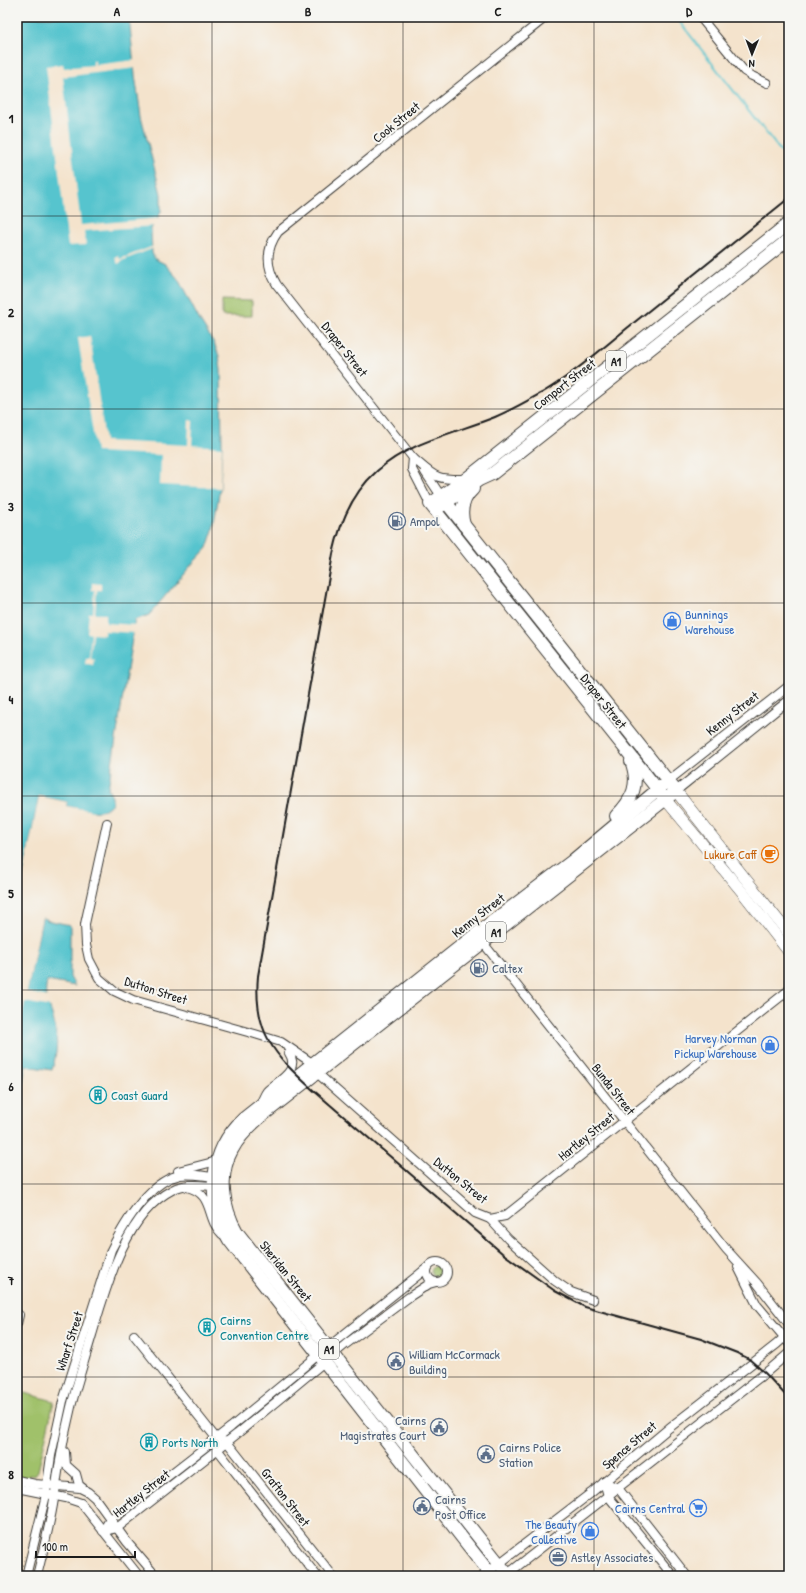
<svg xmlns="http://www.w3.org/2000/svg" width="806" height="1593" font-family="'Patrick Hand',sans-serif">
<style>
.green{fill:#a0c16a;stroke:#5e6e43}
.water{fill:#57c4ce;stroke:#3a7075}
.pier{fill:#f4e3cc}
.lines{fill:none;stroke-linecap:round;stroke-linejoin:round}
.stream{stroke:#57c4ce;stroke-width:2}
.minor-casing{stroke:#3c3a36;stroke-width:10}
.major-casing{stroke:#3c3a36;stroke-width:12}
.highway-casing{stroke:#3c3a36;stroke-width:14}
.minor{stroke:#fff;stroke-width:8}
.major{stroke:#fff;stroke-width:11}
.highway{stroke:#fff;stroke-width:12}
.rail{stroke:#1c1c1c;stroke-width:2}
.grid{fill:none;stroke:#1c1c1c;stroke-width:1;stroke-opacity:0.55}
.labels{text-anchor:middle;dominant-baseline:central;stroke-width:4;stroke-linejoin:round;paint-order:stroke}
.shield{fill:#f6f6f2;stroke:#5d5d5c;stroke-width:1}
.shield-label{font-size:12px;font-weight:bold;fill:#1c1c1c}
.street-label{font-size:13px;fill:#1c1c1c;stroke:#f6f6f2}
.service-label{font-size:13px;fill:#4e5e75;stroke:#f6f6f2;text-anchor:start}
.shop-label{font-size:13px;fill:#366cbe;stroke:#f6f6f2;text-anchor:end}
.food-label{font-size:13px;fill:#c56008;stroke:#f6f6f2;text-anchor:end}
.culture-label{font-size:13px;fill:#0d838f;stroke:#f6f6f2;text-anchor:start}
.neatline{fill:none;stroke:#1c1c1c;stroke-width:1.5}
.grid-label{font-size:13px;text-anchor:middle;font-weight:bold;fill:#1c1c1c}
</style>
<rect width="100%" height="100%" fill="#f6f6f2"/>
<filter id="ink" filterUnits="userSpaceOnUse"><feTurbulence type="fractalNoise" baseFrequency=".025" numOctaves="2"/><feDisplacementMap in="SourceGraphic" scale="8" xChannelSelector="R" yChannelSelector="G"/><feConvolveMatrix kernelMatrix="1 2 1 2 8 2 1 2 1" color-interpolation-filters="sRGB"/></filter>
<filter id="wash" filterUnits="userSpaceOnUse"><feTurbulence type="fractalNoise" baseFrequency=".012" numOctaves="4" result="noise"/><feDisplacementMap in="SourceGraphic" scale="16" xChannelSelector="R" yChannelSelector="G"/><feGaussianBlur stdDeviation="0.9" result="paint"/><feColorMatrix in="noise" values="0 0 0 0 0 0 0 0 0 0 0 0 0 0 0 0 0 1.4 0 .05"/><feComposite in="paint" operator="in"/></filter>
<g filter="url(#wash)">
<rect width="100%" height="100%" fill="#f4e3cc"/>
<!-- green -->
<g class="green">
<polygon points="222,300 252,301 252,316 222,316"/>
<circle cx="437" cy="1272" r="6"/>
<polygon points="17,1391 54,1401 38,1471 34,1476 29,1475 27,1479 17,1477"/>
</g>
<!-- water -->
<g class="water">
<path d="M17,17H129L135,75L141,116L161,194V212L151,229L152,253L155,259L165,264L178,279L200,321L214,343L219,356L221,370L222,447L220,488L213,530L207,548L193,563L149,615L135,620L108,789L112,797V804C102,818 80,808 66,806L67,802L39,796L17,906Z"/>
<path d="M42,918L47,919L46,920L70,925V977L75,986L47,981C43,998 49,1002 53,1018C58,1039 58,1050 52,1070L26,1066L17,1109V1039Z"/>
</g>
<!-- pier -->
<g class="pier">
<polygon points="135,60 136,68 63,77 81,225 160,218 155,226 84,231 86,245 68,246 46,66 63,64 64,68 93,65 93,61 95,61 95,65"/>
<polygon points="154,246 154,248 121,261 121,262 118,264 115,258 118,256 120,259"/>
<polygon points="90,336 105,441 188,445 189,420 193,421 192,445 222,447 220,488 160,485 161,455 96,452 78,338"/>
<polygon points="92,583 101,584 101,590 97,590 95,614 106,614 106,623 136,625 135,633 105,631 104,635 93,634 90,657 94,658 93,664 85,663 86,657 89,657 91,634 87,633 89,613 93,613 95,590 92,590"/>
<polygon points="39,796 67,802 66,806 94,811 93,813 65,808 64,803 41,798 19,906 17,908"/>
<polygon points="41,916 42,916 27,992 48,997 51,1007 25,1002 17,1039 17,1029"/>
</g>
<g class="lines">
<!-- stream -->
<polyline class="stream" points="676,17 789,162"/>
</g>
</g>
<g filter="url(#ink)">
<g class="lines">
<!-- minor casing -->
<g class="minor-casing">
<g id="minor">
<polyline points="700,17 744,71 752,76 767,83"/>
<polyline points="413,458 412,469 430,504"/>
<polyline points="425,472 441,496"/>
<path d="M466,479C435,480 435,477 413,458L277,285C266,267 265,250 278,232L546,17"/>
<polyline points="668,781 789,686"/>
<polyline points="676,791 789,700"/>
<polyline points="107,823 85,924 86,945 89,959 99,978 114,991 133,1000 255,1034 281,1042 312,1063"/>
<polyline points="480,939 726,1249 757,1283 789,1324"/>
<polyline points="317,1073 475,1213 490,1219 508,1239 555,1281 571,1292 593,1300"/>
<path d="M261,1102C263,1099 264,1095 267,1091C277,1081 301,1071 289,1053"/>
<polyline points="178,1171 217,1161"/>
<path d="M187,1187C215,1194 205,1218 222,1234"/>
<polyline points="490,1219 505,1216 789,990"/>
<circle cx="437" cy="1272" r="10"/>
<polyline points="738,1267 757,1305 789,1343"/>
<polyline points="17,1324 19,1315"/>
<polyline points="134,1335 216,1438 217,1449 317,1576"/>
<polyline points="224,1441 227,1442 333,1576"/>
<polyline points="65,1452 66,1465 76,1474 79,1485 84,1489"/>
<polyline points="17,1480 35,1484 80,1488 88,1492 95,1498 127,1542 156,1576"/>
<polyline points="604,1482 618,1488 687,1576"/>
<polyline points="604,1482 608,1496 673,1576"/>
<polyline points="17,1488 66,1498 81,1503 139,1576"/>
<polyline points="103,1531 110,1519 127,1508 231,1427 328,1347 427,1268"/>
<polyline points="103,1531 117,1528 237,1434 346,1344 409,1297 429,1284 436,1282"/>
<path d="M26,1576L45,1499L51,1456L63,1401L111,1250C124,1224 149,1181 180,1175C191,1173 203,1176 214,1177"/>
<path d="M37,1576C43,1551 50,1525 54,1499C56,1488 57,1477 59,1466C62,1447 66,1427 71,1407C77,1383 85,1359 92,1335C106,1288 125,1214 172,1190C185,1183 199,1185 213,1186"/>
<polyline points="483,1576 591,1493 669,1428 777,1344 789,1333"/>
<polyline points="505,1576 769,1370 789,1353"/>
</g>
</g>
<!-- major casing -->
<g class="major-casing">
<g id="major">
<polyline points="676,791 789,934"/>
<polyline points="665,799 743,893 789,952"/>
</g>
</g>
<!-- highway casing -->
<g class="highway-casing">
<g id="highway">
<path d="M441,496L676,791L258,1119C248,1128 238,1138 232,1150C218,1175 223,1208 237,1232L509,1576"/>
<polyline points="441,506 479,480 492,474 789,239"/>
<path d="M464,525C460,511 462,499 473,489"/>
<polyline points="662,795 430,504 466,479 789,223"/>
<path d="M616,816C633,799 640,784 631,761"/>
<path d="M492,1576L229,1240C205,1200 209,1151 243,1119L476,934L572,861L668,781"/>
</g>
</g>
<!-- minor -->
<use href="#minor" class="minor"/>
<!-- major -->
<use href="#major" class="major"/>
<!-- highway -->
<use href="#highway" class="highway"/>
<!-- rail -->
<path class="rail" d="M789,198C738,239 687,280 636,321C607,344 578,371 545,391C529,400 512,410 495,417C455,433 409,442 377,471C352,493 340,522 333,554L258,976C253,1032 274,1055 313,1090L502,1253L555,1291L585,1307L701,1339L737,1353L749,1359L765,1373L789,1399"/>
</g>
</g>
<!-- grid -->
<path class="grid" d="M212,17V1576M403,17V1576M594,17V1576M17,216H789M17,409H789M17,603H789M17,796H789M17,990H789M17,1184H789M17,1377H789"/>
<!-- icons -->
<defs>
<g id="fuel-ring" transform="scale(0.9)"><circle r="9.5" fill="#f6f6f2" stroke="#5c6f8a" stroke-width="1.5"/><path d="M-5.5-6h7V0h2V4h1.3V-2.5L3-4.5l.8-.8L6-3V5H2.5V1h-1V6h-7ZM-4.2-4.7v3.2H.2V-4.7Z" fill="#5c6f8a"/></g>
<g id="shop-ring" transform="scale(0.9)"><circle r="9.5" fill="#f6f6f2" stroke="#3f7fe0" stroke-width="1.5"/><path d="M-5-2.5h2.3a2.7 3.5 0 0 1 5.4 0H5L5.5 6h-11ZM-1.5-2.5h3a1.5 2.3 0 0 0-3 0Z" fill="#3f7fe0"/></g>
<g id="cafe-ring" transform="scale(0.9)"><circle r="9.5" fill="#f6f6f2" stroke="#e8710a" stroke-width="1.5"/><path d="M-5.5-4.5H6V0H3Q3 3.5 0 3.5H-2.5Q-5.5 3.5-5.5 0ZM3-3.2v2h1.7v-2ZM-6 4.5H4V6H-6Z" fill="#e8710a"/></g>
<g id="building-ring" transform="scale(0.9)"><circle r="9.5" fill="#f6f6f2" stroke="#0f9aa8" stroke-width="1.5"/><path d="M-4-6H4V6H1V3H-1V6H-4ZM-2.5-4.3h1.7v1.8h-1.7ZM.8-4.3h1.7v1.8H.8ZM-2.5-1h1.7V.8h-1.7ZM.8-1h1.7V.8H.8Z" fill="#0f9aa8"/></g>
<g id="civic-ring" transform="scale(0.9)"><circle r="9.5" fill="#f6f6f2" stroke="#5c6f8a" stroke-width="1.5"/><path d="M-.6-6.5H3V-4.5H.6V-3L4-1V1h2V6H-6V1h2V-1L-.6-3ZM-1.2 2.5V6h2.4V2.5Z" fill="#5c6f8a"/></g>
<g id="supermarket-ring" transform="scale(0.9)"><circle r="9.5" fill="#f6f6f2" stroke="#3f7fe0" stroke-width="1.5"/><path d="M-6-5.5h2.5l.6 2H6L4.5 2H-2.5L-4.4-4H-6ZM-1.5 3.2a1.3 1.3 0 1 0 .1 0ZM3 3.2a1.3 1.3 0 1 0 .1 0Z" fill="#3f7fe0"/></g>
<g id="office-ring" transform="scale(0.9)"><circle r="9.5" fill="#f6f6f2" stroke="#5c6f8a" stroke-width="1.5"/><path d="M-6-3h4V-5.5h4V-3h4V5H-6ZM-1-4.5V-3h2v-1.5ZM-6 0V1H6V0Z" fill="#5c6f8a"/></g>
</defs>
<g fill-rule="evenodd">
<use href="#fuel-ring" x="397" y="521"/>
<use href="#shop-ring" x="672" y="621"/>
<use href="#cafe-ring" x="770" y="854"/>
<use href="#fuel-ring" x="479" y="968"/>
<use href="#shop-ring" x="770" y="1045"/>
<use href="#building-ring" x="98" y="1095"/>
<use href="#building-ring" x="207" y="1327"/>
<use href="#civic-ring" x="396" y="1361"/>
<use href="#civic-ring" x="439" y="1427"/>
<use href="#building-ring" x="149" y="1442"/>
<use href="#civic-ring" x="486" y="1454"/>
<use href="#civic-ring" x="422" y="1506"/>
<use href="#supermarket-ring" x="698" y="1508"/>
<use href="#shop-ring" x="590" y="1531"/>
<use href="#office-ring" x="558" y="1557"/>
</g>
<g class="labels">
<!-- shield labels -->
<g class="shield">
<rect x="606" y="351" width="20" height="20" rx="3"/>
<rect x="486" y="922" width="20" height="20" rx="3"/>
<rect x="319" y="1339" width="20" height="20" rx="3"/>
</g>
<g class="shield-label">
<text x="616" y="361">A1</text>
<text x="496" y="932">A1</text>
<text x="329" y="1349">A1</text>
</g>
<!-- street labels -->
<g class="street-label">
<text transform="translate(396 122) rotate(-39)">Cook Street</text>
<text transform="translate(345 349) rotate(52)">Draper Street</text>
<text transform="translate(564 384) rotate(-38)">Comport Street</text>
<text transform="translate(604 701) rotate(52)">Draper Street</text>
<text transform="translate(732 713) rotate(-38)">Kenny Street</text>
<text transform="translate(478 915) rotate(-38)">Kenny Street</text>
<text transform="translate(156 990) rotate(18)">Dutton Street</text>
<text transform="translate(614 1089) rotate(52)">Bunda Street</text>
<text transform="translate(586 1136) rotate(-39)">Hartley Street</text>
<text transform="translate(461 1180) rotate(39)">Dutton Street</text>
<text transform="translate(286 1271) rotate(51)">Sheridan Street</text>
<text transform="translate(69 1341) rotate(-72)">Wharf Street</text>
<text transform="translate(629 1445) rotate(-40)">Spence Street</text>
<text transform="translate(141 1493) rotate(-38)">Hartley Street</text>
<text transform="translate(286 1497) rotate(52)">Grafton Street</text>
</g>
<!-- service labels -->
<g class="service-label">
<text x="410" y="521">Ampol</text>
<text x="492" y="968">Caltex</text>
<text x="409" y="1354">William McCormack<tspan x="409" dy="15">Building</tspan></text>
<text x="426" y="1420" text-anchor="end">Cairns<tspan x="426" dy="15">Magistrates Court</tspan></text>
<text x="499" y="1447">Cairns Police<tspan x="499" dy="15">Station</tspan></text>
<text x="435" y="1499">Cairns<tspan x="435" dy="15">Post Office</tspan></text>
<text x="571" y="1557">Astley Associates</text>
</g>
<!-- shop labels -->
<g class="shop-label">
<text x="685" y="614" text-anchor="start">Bunnings<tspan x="685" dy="15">Warehouse</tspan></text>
<text x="757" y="1038">Harvey Norman<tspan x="757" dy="15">Pickup Warehouse</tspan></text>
<text x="685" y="1508">Cairns Central</text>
<text x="577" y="1524">The Beauty<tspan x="577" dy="15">Collective</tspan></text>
</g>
<!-- food labels -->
<g class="food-label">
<text x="757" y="854">Lukure Caff</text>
</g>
<!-- culture labels -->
<g class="culture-label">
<text x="111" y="1095">Coast Guard</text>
<text x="220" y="1320">Cairns<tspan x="220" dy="15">Convention Centre</tspan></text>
<text x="162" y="1442">Ports North</text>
</g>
</g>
<!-- margin -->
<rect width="806" height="1593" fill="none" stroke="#f6f6f2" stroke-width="44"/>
<!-- north arrow -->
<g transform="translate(752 54) rotate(181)" stroke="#f6f6f2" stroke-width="3" paint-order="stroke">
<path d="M0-3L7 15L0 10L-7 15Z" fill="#1c1c1c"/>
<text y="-6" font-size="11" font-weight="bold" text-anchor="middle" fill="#1c1c1c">N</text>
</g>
<!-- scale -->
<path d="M36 1551v6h99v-6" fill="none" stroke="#1c1c1c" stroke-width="2"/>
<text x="42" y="1551" font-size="12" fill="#1c1c1c" stroke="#f6f6f2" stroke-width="3" paint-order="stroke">100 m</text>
<rect x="22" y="22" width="762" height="1549" class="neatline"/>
<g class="grid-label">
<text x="117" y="16">A</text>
<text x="308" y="16">B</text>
<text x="498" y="16">C</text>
<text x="689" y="16">D</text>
<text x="11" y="123">1</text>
<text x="11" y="317">2</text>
<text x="11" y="511">3</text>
<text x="11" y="704">4</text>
<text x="11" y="898">5</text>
<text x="11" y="1091">6</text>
<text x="11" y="1285">7</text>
<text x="11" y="1479">8</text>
</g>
</svg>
